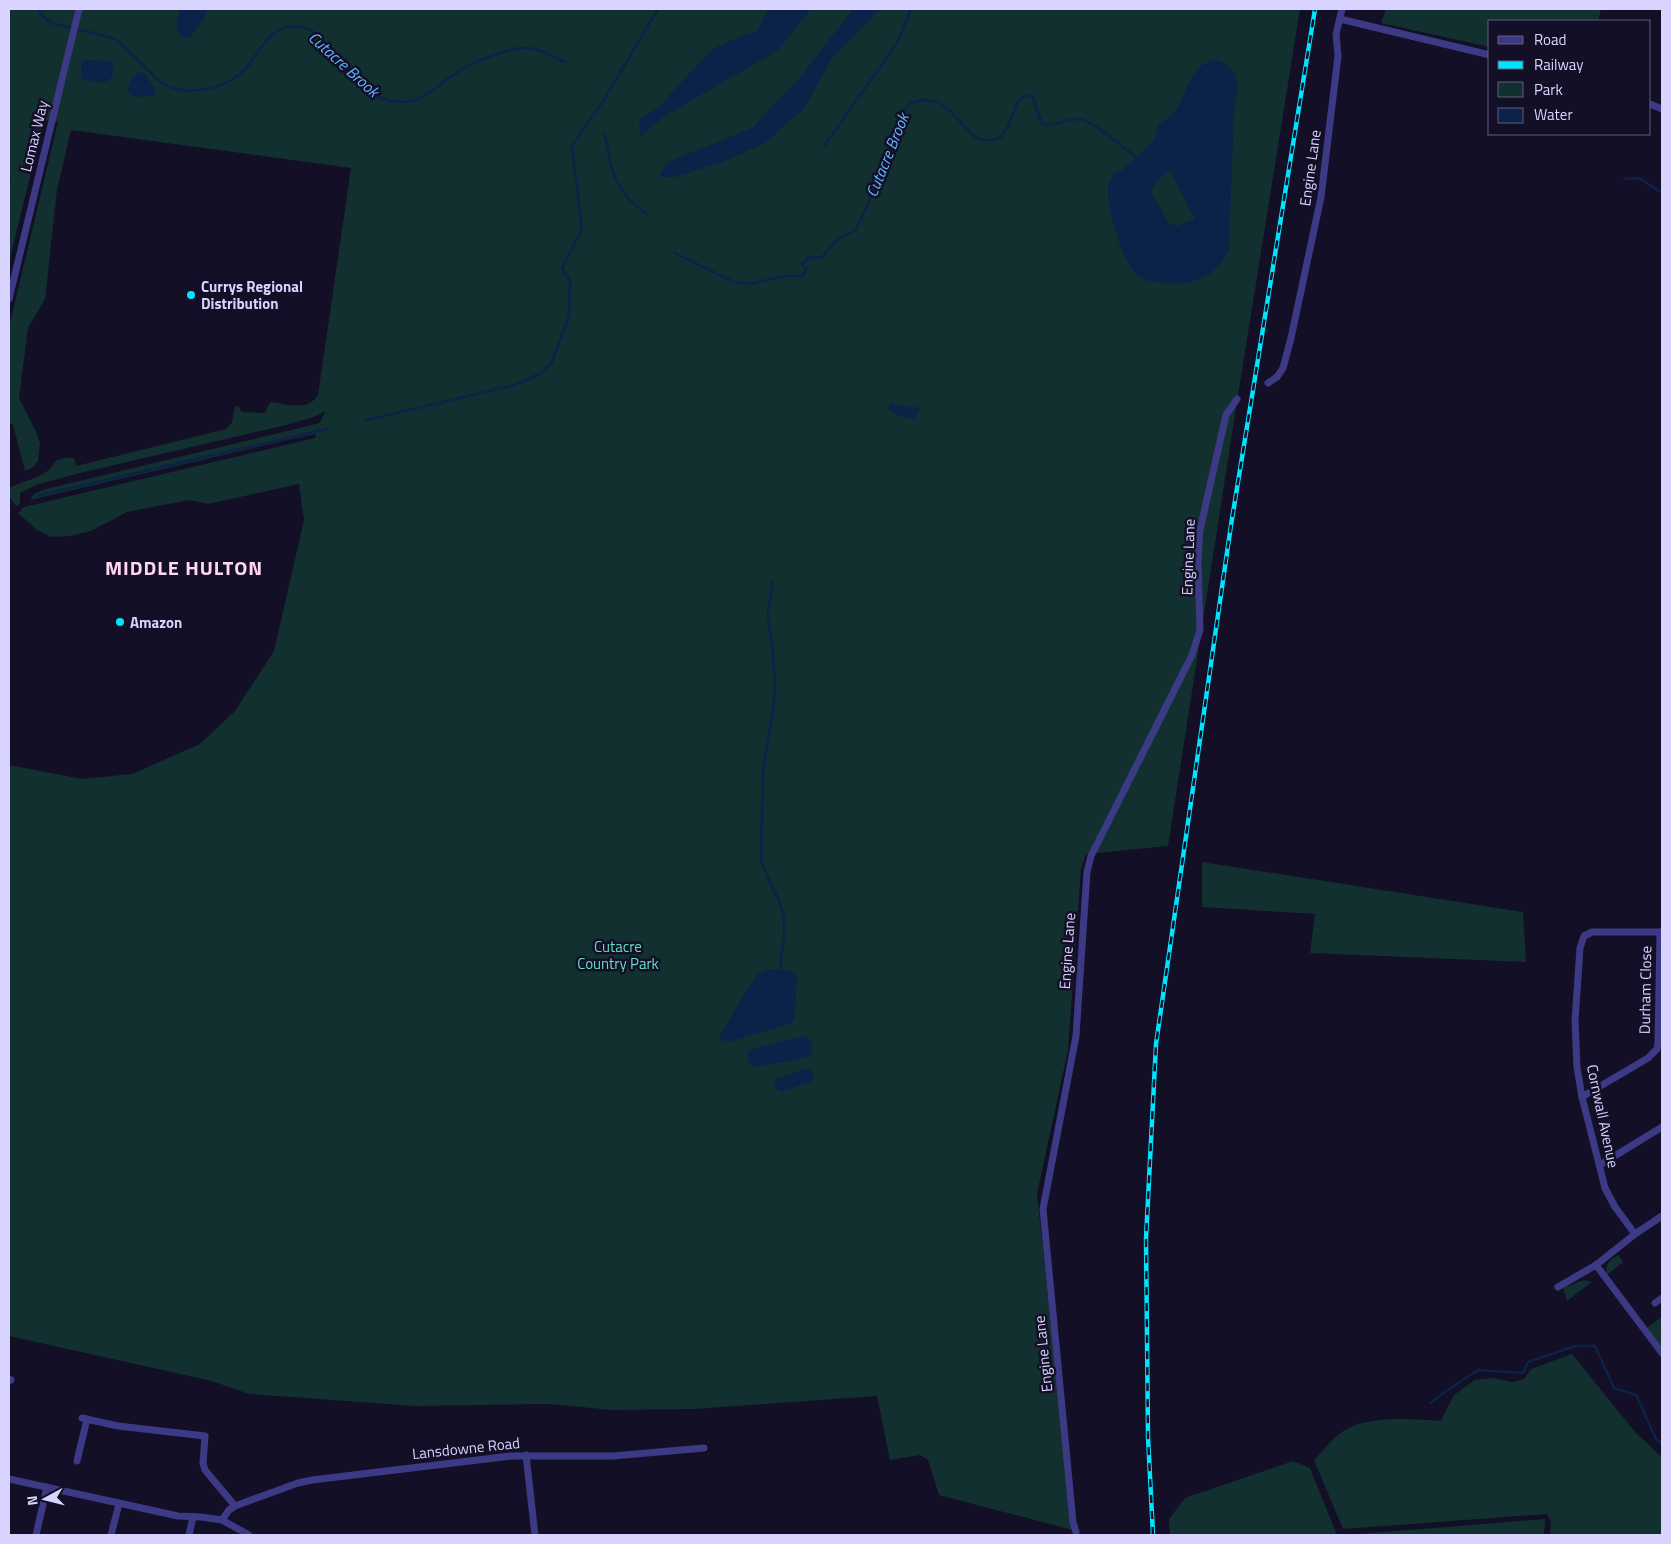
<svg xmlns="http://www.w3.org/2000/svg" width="1671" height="1544" font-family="'Titillium Web',sans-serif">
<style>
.green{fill:#12302f}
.water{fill:#0c2248;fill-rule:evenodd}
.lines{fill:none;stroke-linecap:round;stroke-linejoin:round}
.stream{stroke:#0c2248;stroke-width:2.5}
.street{stroke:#3d3a85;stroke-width:7}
.rail-casing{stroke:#00e5ff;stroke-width:4.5}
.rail{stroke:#130f26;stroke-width:2.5;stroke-dasharray:8;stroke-linecap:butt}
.poi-dot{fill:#00e5ff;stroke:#130f26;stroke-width:2}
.labels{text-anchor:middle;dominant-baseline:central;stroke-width:5;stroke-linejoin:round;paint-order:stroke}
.street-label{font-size:15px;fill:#d9d4ff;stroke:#130f26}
.poi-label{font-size:15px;font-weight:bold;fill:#d9d4ff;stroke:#130f26;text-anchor:start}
.park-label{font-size:15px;fill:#5fe0c0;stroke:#130f26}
.water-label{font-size:16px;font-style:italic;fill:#62b6ff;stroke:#130f26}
.district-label{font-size:20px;font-weight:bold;letter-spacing:1px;fill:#ffd6f0;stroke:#130f26}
</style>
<rect width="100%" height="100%" fill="#130f26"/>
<!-- green -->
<g class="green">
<path d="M9,9H1300L1236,408L1168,846L1086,854L1081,869L1068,1050L1037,1194L1073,1530L939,1495L928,1460L920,1455L890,1460L877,1396L693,1409L612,1410L549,1404L415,1406L249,1394L212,1381L9,1336V765L82,779L132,774L200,744L235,711L274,651L304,520L299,484L208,504L189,500L127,512L91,531L70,536L51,537L37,530L18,513L24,507L315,438L316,434L292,439L30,500L34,494L46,489L320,423L325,411L314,417L282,426L80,473L36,485L20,493V504L16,506L9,497V488C20,482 33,480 43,474C59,464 49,457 74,458L76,466L226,429L232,423L235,406L239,407L242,412L265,413L270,402C288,404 307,412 318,395L351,168L71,130L57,190L45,299L28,328L19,398L37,434L40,444L38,461L32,468L25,471L13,425L9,423V327L58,122L44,120L9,262V186L11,179L9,178Z"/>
<polygon points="1386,9 1601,9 1598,21 1490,21 1490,47 1381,23"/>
<polygon points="1202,862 1523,912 1526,962 1310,953 1315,914 1202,907"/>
<path d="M1618,1255L1623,1262L1607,1275C1604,1264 1610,1260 1618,1255Z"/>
<polygon points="1584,1280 1592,1282 1567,1301 1563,1288"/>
<polygon points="1661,1317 1662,1318 1662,1349 1647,1328"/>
<path d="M1572,1354L1636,1433L1662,1457V1535H1550L1551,1522L1547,1514L1343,1529L1314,1460C1322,1452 1335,1435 1345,1430C1371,1415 1412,1419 1441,1421L1454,1395L1475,1380L1492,1378L1512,1382L1524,1379L1531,1369Z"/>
<polygon points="1293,1461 1310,1468 1337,1535 1170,1535 1169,1519 1185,1498"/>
<polygon points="1545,1519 1544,1535 1347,1535"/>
</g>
<!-- water -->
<g class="water">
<polygon points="180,9 207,9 205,17 191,36 184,38 178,33 176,25"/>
<polygon points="769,9 811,9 777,51 663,117 641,136 639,119 657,109 710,51 731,40 757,31"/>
<polygon points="853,9 880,9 834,55 805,107 765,143 720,163 671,178 659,176 668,162 752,128 797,81"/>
<path d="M85,60L108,61L112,63C119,86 96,85 81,78V63Z"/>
<path d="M1216,60L1227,64L1234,72L1238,84L1234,109L1229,249C1218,277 1192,286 1163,283C1155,282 1145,281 1138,276C1123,264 1103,201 1109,183C1110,179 1113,176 1115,172L1121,171L1155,139L1158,125C1165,120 1174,114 1178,106C1189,88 1190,64 1216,60ZM1170,171L1195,219L1177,226L1169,223L1151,192C1153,184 1163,173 1170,171Z"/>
<path d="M139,72L146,75L155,89L154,95L139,97L130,95C125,87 132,76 139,72Z"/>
<path d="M889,404L920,408L915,419C905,418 897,416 889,410Z"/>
<polygon points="776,969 797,973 795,1018 792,1023 729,1042 722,1040 720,1038 720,1034 757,975 765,970"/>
<path d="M804,1036L812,1042V1053L808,1057L758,1067C747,1065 744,1056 752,1049Z"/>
<polygon points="806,1069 809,1069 813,1073 814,1079 811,1082 784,1091 779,1091 773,1083 776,1079"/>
</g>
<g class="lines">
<!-- stream -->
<g class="stream">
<path d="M39,9L41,14L51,23L110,37L118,41C128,51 139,61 149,71C153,75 158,81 163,84C188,98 229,88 247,67C259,53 266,34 283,28C292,24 302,28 310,29L376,96C420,115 432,85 466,67C481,59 508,48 525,48C539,48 553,57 565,62"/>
<path d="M605,134C612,173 614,191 648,215"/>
<polyline points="825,145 897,43 911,9"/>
<polyline points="1624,179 1639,178 1662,193"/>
<path d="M675,253L734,282L752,284L782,276H798L804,274L806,269L802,264L808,258L822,257L838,239L856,230L887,162L902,113L910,103L923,100L937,101L948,109L975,137L982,140H994L1001,137L1008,127L1018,101L1024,96L1031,95C1038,104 1036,117 1044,125C1055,126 1066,119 1078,119C1091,119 1124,148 1136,157"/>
<polyline points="363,421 514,385 539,374 551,364 569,317 570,281 562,268 582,229 572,146 605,98 658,9"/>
<polyline points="37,496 327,429"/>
<path d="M773,582L768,610L769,626L772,643L775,686L773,710L763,770L761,860C766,877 776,891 781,907C788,926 782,949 780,969"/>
<polyline points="1431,1403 1443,1393 1478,1370 1523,1373 1528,1362 1575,1346 1595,1346 1614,1388 1636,1395 1656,1439 1662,1444"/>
</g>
<!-- street -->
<g class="street">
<polyline points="1340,19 1490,55"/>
<polyline points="1650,104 1662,109"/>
<polyline points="9,299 79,9"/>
<polyline points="1268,383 1277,377 1283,368 1291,338 1321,197 1338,56 1336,34 1342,9"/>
<polyline points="1582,1097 1648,1058 1657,1049 1658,1042 1660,932"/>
<polyline points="1600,1165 1662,1127"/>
<polyline points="1635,1234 1615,1207 1605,1188 1582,1097 1577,1067 1575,1021 1580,948 1584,936 1592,932 1662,932"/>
<polyline points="1596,1265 1662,1353"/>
<polyline points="1558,1287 1596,1265 1635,1234 1662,1216"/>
<polyline points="1655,1303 1662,1298"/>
<polyline points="9,1379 11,1380"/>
<polyline points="82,1418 118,1426 205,1436 203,1463 205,1470 235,1506 229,1510 222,1520 249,1535"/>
<polyline points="526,1455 535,1535"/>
<polyline points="77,1461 87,1419"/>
<polyline points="9,1479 178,1516 201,1517 222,1520"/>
<polyline points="235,1506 298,1483 312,1480 511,1456 613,1456 704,1448"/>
<polyline points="1076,1532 1073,1522 1043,1209 1076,1036 1087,872 1091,856 1192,655 1200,630 1198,561 1200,530 1226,415 1237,399"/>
<polyline points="36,1535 47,1487"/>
<polyline points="111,1535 119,1504"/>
<polyline points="189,1535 193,1517"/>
</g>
<!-- rail casing -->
<g class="rail-casing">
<polyline id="rail" points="1153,1535 1148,1437 1146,1238 1156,1044 1231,525 1315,9"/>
</g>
<!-- rail -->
<use href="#rail" class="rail"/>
</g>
<!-- markers -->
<g class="poi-dot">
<circle cx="191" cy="295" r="5"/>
<circle cx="120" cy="622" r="5"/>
</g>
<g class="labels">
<!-- street labels -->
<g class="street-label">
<text transform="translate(34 136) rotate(-76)">Lomax Way</text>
<text transform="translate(1310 168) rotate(-82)">Engine Lane</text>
<text transform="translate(1188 557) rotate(-88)">Engine Lane</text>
<text transform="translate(1067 951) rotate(-86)">Engine Lane</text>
<text transform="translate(1645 990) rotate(-89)">Durham Close</text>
<text transform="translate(1603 1116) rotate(78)">Cornwall Avenue</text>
<text transform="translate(1043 1354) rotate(-96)">Engine Lane</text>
<text transform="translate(466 1448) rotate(-6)">Lansdowne Road</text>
</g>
<!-- poi labels -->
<g class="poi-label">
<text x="201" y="286">Currys Regional<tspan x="201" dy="17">Distribution</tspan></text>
<text x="130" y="622">Amazon</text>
</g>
<!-- park labels -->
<g class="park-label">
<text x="618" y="946">Cutacre<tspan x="618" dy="17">Country Park</tspan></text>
</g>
<!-- water labels -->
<g class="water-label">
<text transform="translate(344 64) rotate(42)">Cutacre Brook</text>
<text transform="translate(887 155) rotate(-68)">Cutacre Brook</text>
</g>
<!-- district labels -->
<g class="district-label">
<text x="184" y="567">MIDDLE HULTON</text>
</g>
</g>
<!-- border -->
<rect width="1671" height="1544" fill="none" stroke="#d9d4ff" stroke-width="20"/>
<!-- legend -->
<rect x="1488" y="20" width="162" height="115" fill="#130f26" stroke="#625e7d"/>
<rect x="1498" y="36" width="25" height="8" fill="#3d3a85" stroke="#625e7d"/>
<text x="1534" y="45" font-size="15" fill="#d9d4ff">Road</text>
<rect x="1498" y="61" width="25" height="8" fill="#00e5ff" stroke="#625e7d"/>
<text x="1534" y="70" font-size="15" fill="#d9d4ff">Railway</text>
<rect x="1498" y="82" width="25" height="15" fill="#12302f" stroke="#625e7d"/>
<text x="1534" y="95" font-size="15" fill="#d9d4ff">Park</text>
<rect x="1498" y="108" width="25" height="15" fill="#0c2248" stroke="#625e7d"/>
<text x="1534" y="120" font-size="15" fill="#d9d4ff">Water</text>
<!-- north arrow -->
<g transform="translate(45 1499) rotate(263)" stroke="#130f26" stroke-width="4" paint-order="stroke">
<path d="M0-4L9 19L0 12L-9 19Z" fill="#d9d4ff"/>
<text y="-8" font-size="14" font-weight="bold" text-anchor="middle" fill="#d9d4ff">N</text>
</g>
</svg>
